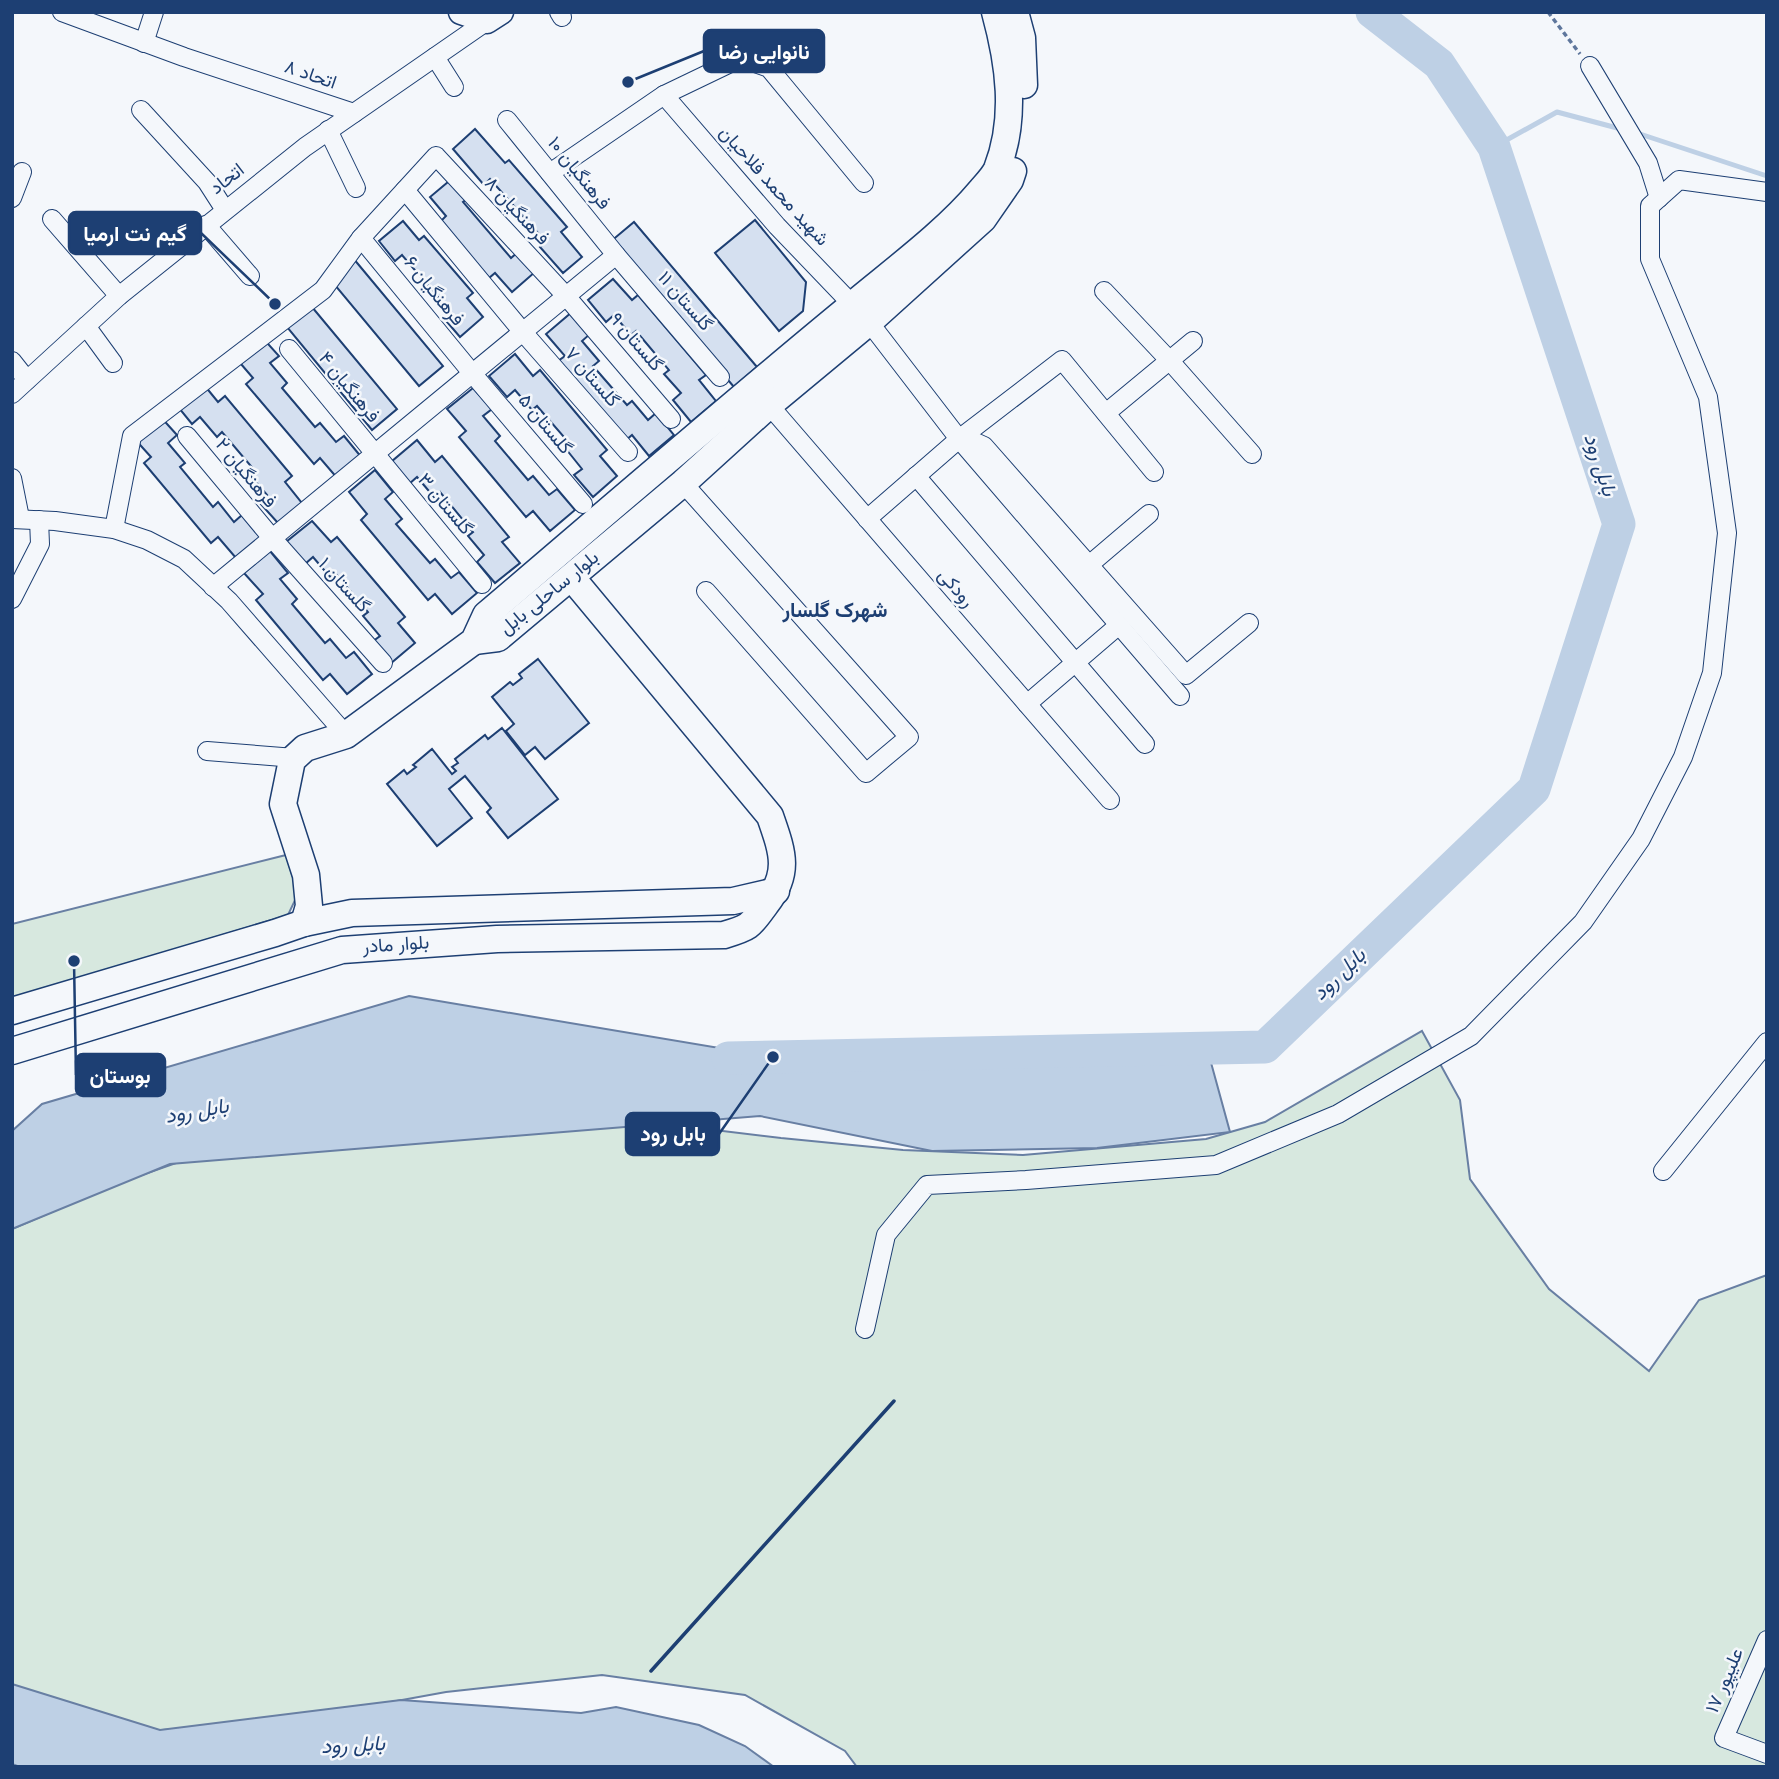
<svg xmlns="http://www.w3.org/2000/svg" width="1779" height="1779" font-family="Georgia,Vazirmatn,serif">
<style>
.green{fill:#d7e8df;stroke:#687fa3;stroke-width:2}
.water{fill:#bed0e5;stroke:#687fa3;stroke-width:2}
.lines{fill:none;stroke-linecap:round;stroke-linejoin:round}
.stream{stroke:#bed0e5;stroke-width:5}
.river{stroke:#bed0e5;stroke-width:33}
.building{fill:#d5e0f0;stroke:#1d3f73;stroke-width:2}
.street-casing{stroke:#1d3f73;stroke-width:20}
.secondary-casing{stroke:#1d3f73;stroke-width:27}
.primary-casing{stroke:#1d3f73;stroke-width:29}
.path{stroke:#5e769c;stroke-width:3.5;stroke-dasharray:5 3.5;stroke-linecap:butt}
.street{stroke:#f4f7fb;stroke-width:18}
.secondary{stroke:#f4f7fb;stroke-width:24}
.primary{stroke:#f4f7fb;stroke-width:26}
.wall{stroke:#1d3f73;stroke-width:3.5}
.labels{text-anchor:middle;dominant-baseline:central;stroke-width:5;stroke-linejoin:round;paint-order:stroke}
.street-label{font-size:19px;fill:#1d3f73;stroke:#f4f7fb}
.water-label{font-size:21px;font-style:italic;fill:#1d3f73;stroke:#f4f7fb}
.neighbourhood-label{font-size:21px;font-weight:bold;fill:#1d3f73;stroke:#f4f7fb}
.leader{fill:none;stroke:#1d3f73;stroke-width:2.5}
.callout-dot{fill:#1d3f73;stroke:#f4f7fb;stroke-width:2.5}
.callout{fill:#1d3f73;stroke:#1d3f73;stroke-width:2.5}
.callout-label{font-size:21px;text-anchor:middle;font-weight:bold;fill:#fff}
</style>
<rect width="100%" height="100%" fill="#f4f7fb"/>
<!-- green -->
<g class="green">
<polygon points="286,855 298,894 288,915 12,999 12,924"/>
<polygon points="1422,1031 1460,1100 1470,1179 1549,1289 1649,1371 1699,1300 1767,1275 1767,1767 857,1767 845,1751 745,1695 602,1675 446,1692 336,1712 235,1725 133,1732 12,1689 12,1229 119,1183 273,1129 599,1116 781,1138 903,1150 1023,1155 1206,1139 1265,1122"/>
</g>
<!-- water -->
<g class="water">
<polygon points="409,996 773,1057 1207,1048 1230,1132 1097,1148 932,1151 760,1116 170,1164 12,1229 12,1131 42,1104"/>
<polygon points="12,1684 160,1730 401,1700 581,1713 616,1707 699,1725 745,1746 774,1767 20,1767 12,1764"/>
</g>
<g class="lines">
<!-- stream -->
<g class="stream">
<polyline points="1637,133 1767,176"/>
<polyline points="1494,147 1557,112 1621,129"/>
</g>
<!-- river -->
<polyline class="river" points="728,1058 1265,1047 1534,789 1619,524 1494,147 1439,64 1372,12"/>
</g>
<!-- building -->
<g class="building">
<polygon points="475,129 505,163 509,160 567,227 561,232 582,257 563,273 540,247 546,242 490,179 484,185 453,149"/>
<polygon points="454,177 471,196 463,202 511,258 518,252 535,272 512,292 495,273 489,278 441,221 446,216 430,197"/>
<polygon points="755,220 806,282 803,311 779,331 715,253"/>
<polygon points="403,221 419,240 424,236 473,293 467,298 483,317 460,337 442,316 449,310 402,255 395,261 379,241"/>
<polygon points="634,222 757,367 734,387 610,242"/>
<polygon points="353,258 443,366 419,386 329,278"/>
<polygon points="613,279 632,300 638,295 706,375 699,380 716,401 691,422 673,400 681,393 664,374 669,370 636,331 631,335 614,315 606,322 588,300"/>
<polygon points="307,301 397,409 372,430 282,321"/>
<polygon points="572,312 590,334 582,341 599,361 593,366 627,405 632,401 648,420 656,413 674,435 649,456 632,435 625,441 558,361 565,356 546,334"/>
<polygon points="260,335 279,356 270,363 287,383 282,388 315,427 320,423 336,442 344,436 362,458 338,479 320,458 314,464 246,384 253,378 235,357"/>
<polygon points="515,354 533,376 540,370 607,450 600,456 617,476 593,497 574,475 582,469 566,449 571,445 537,406 532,410 515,390 507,397 489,376"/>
<polygon points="200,380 218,402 225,396 292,476 285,482 302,503 278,523 259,502 267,495 251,476 256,472 222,432 217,437 200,417 192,424 174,402"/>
<polygon points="473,388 492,409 483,416 500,436 495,441 528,480 533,476 549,495 557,489 575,510 550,531 533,511 526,517 459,437 466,431 447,409"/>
<polygon points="158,414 177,435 168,443 185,463 180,467 213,507 218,502 234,522 242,515 260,537 236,558 218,537 211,543 144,463 151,457 132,436"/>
<polygon points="417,440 435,462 442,456 509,537 502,542 520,563 495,583 477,562 484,555 468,536 473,532 440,492 434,497 417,477 409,484 391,462"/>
<polygon points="375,470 393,492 385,499 402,519 396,524 430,563 435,559 451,578 459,572 477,593 452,614 435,594 428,600 361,520 367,514 349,492"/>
<polygon points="312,521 331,542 337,537 405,617 398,623 415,643 390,664 372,642 380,636 363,616 368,612 335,573 330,577 313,557 305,564 286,542"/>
<polygon points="270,551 288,573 280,579 297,599 292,604 325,643 330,639 346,658 354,652 372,674 347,694 330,674 323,680 256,600 263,594 244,573"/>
<polygon points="538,659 589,723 545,759 535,747 525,755 506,731 514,724 492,697 510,682 513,685 522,678 519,674"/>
<polygon points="502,728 558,799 508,838 487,812 491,808 465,776 449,789 472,818 437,846 387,784 404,770 407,774 416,767 413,765 432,749 452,774 456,771 452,767 458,763 455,759 485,735 488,739"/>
</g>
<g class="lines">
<!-- street casing -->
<g class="street-casing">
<g id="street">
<polyline points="62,12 184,57 354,113"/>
<polyline points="559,12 562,17"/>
<polyline points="144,43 154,12"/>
<polyline points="435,57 454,87"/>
<polyline points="1590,66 1648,163 1659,198"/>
<polyline points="664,95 777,226 869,322 959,439 1180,696"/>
<polyline points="141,110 207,182 225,210"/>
<polyline points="507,120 616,255 720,377"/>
<polyline points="328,130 356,188"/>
<polyline points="550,173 664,95 741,58 769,68 864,183"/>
<polyline points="405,190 522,331 628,452"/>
<polyline points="12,198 22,172"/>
<polyline points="52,219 119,296"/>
<polyline points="206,225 250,276"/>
<polyline points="361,238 472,373 583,504"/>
<polyline points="1104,291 1170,361 1252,454"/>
<polyline points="86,326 113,363"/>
<polyline points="289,349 482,584"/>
<polyline points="12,361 27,380"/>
<polyline points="12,394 119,296 305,147 487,21"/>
<polyline points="769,405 1110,800"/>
<polyline points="1106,413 1193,341"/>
<polyline points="187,436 272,538 383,663"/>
<polyline points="959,439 973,441 984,446 1186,675 1249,623"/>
<polyline points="916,476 1145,744"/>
<polyline points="12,478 20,518"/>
<polyline points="683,483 909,737 866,773 706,591"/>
<polyline points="12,519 55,521 114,529 147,540 184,559 229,601 346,735"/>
<polyline points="867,519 959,439 1062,360 1154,472"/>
<polyline points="114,529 132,436 323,290 361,238 436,156 566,296 671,419"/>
<polyline points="1089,565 1149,514"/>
<polyline points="213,587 616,255"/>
<polyline points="12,599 40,544 39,520"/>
<polyline points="1027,704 1119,625"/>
<polyline points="207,751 295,758"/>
<polyline points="1663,1171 1767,1042"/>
<polyline points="865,1329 886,1235 927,1185 1026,1180 1216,1165 1338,1114 1471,1036 1583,922 1641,839 1683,757 1712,673 1727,533 1708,397 1650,259 1650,206 1679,180 1767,192"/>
<polyline points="1767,1640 1724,1738 1767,1754"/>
</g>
</g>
<!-- secondary casing -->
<g class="secondary-casing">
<polyline id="secondary" points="461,12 487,21 501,12"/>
</g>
<!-- primary casing -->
<g class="primary-casing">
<g id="primary">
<polyline points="1015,12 1022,38 1024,85"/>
<polyline points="474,641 498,638 683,483 769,405 869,322 983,219 1010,180 1013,171"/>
<path d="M304,923L309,906L306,875L283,804L292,760L305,748L346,735L474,641L486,615C607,512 728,407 851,306C894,270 945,233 981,190C987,183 994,176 997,169C1017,118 1009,63 995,12"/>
<polyline points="12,1011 275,933 304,923 352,913 733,901 776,891"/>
<path d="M12,1051L342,950L497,939L724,935C751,927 750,926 766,904C791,872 782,851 770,816L572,578"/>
</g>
</g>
<!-- path -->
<polyline class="path" points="1548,12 1580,54"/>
<!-- street -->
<use href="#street" class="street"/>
<!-- secondary -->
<use href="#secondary" class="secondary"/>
<!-- primary -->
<use href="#primary" class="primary"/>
<!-- wall -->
<polyline class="wall" points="651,1671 894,1401"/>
</g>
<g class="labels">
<!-- street labels -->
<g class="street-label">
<text transform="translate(310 76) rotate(19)">اتحاد ۸</text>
<text transform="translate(578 174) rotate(51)">فرهنگیان ۱۰</text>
<text transform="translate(228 180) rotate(-38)">اتحاد</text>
<text transform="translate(773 187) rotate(48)">شهید محمد فلاحیان</text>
<text transform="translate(516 212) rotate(47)">فرهنگیان ۸</text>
<text transform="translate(433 292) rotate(51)">فرهنگیان ۶</text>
<text transform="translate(684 302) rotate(49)">گلستان ۱۱</text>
<text transform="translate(635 343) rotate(49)">گلستان ۹</text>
<text transform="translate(591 378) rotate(49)">گلستان ۷</text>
<text transform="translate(348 388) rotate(51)">فرهنگیان ۴</text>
<text transform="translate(544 425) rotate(50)">گلستان ۵</text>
<text transform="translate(245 474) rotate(50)">فرهنگیان ۲</text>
<text transform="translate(444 505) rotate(50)">گلستان ۳</text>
<text transform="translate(343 586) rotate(48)">گلستان ۱</text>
<text transform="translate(955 589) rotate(49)">رودکی</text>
<text transform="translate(550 594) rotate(-39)">بلوار ساحلی بابل</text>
<text transform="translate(396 946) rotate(-4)">بلوار مادر</text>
<text transform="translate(1726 1681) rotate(-67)">علیپور ۱۷</text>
</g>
<!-- water labels -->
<g class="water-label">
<text transform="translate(1599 465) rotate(72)">بابل رود</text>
<text transform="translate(1340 975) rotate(-44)">بابل رود</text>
<text transform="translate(197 1112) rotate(-10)">بابل رود</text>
<text transform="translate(353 1746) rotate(-3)">بابل رود</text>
</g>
<!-- neighbourhood labels -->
<g class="neighbourhood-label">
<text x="835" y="611">شهرک گلسار</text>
</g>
</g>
<!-- callouts -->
<path class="leader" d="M628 82L704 51M275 304L201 233M74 961L76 1075M773 1057L719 1134"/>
<g class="callout-dot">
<circle cx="628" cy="82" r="7"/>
<circle cx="275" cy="304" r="7"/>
<circle cx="74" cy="961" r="7"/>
<circle cx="773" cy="1057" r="7"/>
</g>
<g class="callout">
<rect x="704" y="30" width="120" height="42" rx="7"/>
<rect x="69" y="212" width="132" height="42" rx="7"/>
<rect x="76" y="1054" width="89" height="42" rx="7"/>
<rect x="626" y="1113" width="93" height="42" rx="7"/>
</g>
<g class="callout-label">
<text x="764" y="59">نانوایی رضا</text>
<text x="135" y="241">گیم نت ارمیا</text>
<text x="120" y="1083">بوستان</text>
<text x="673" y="1141">بابل رود</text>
</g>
<!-- border -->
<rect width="1779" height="1779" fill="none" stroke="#1d3f73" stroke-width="28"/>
</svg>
